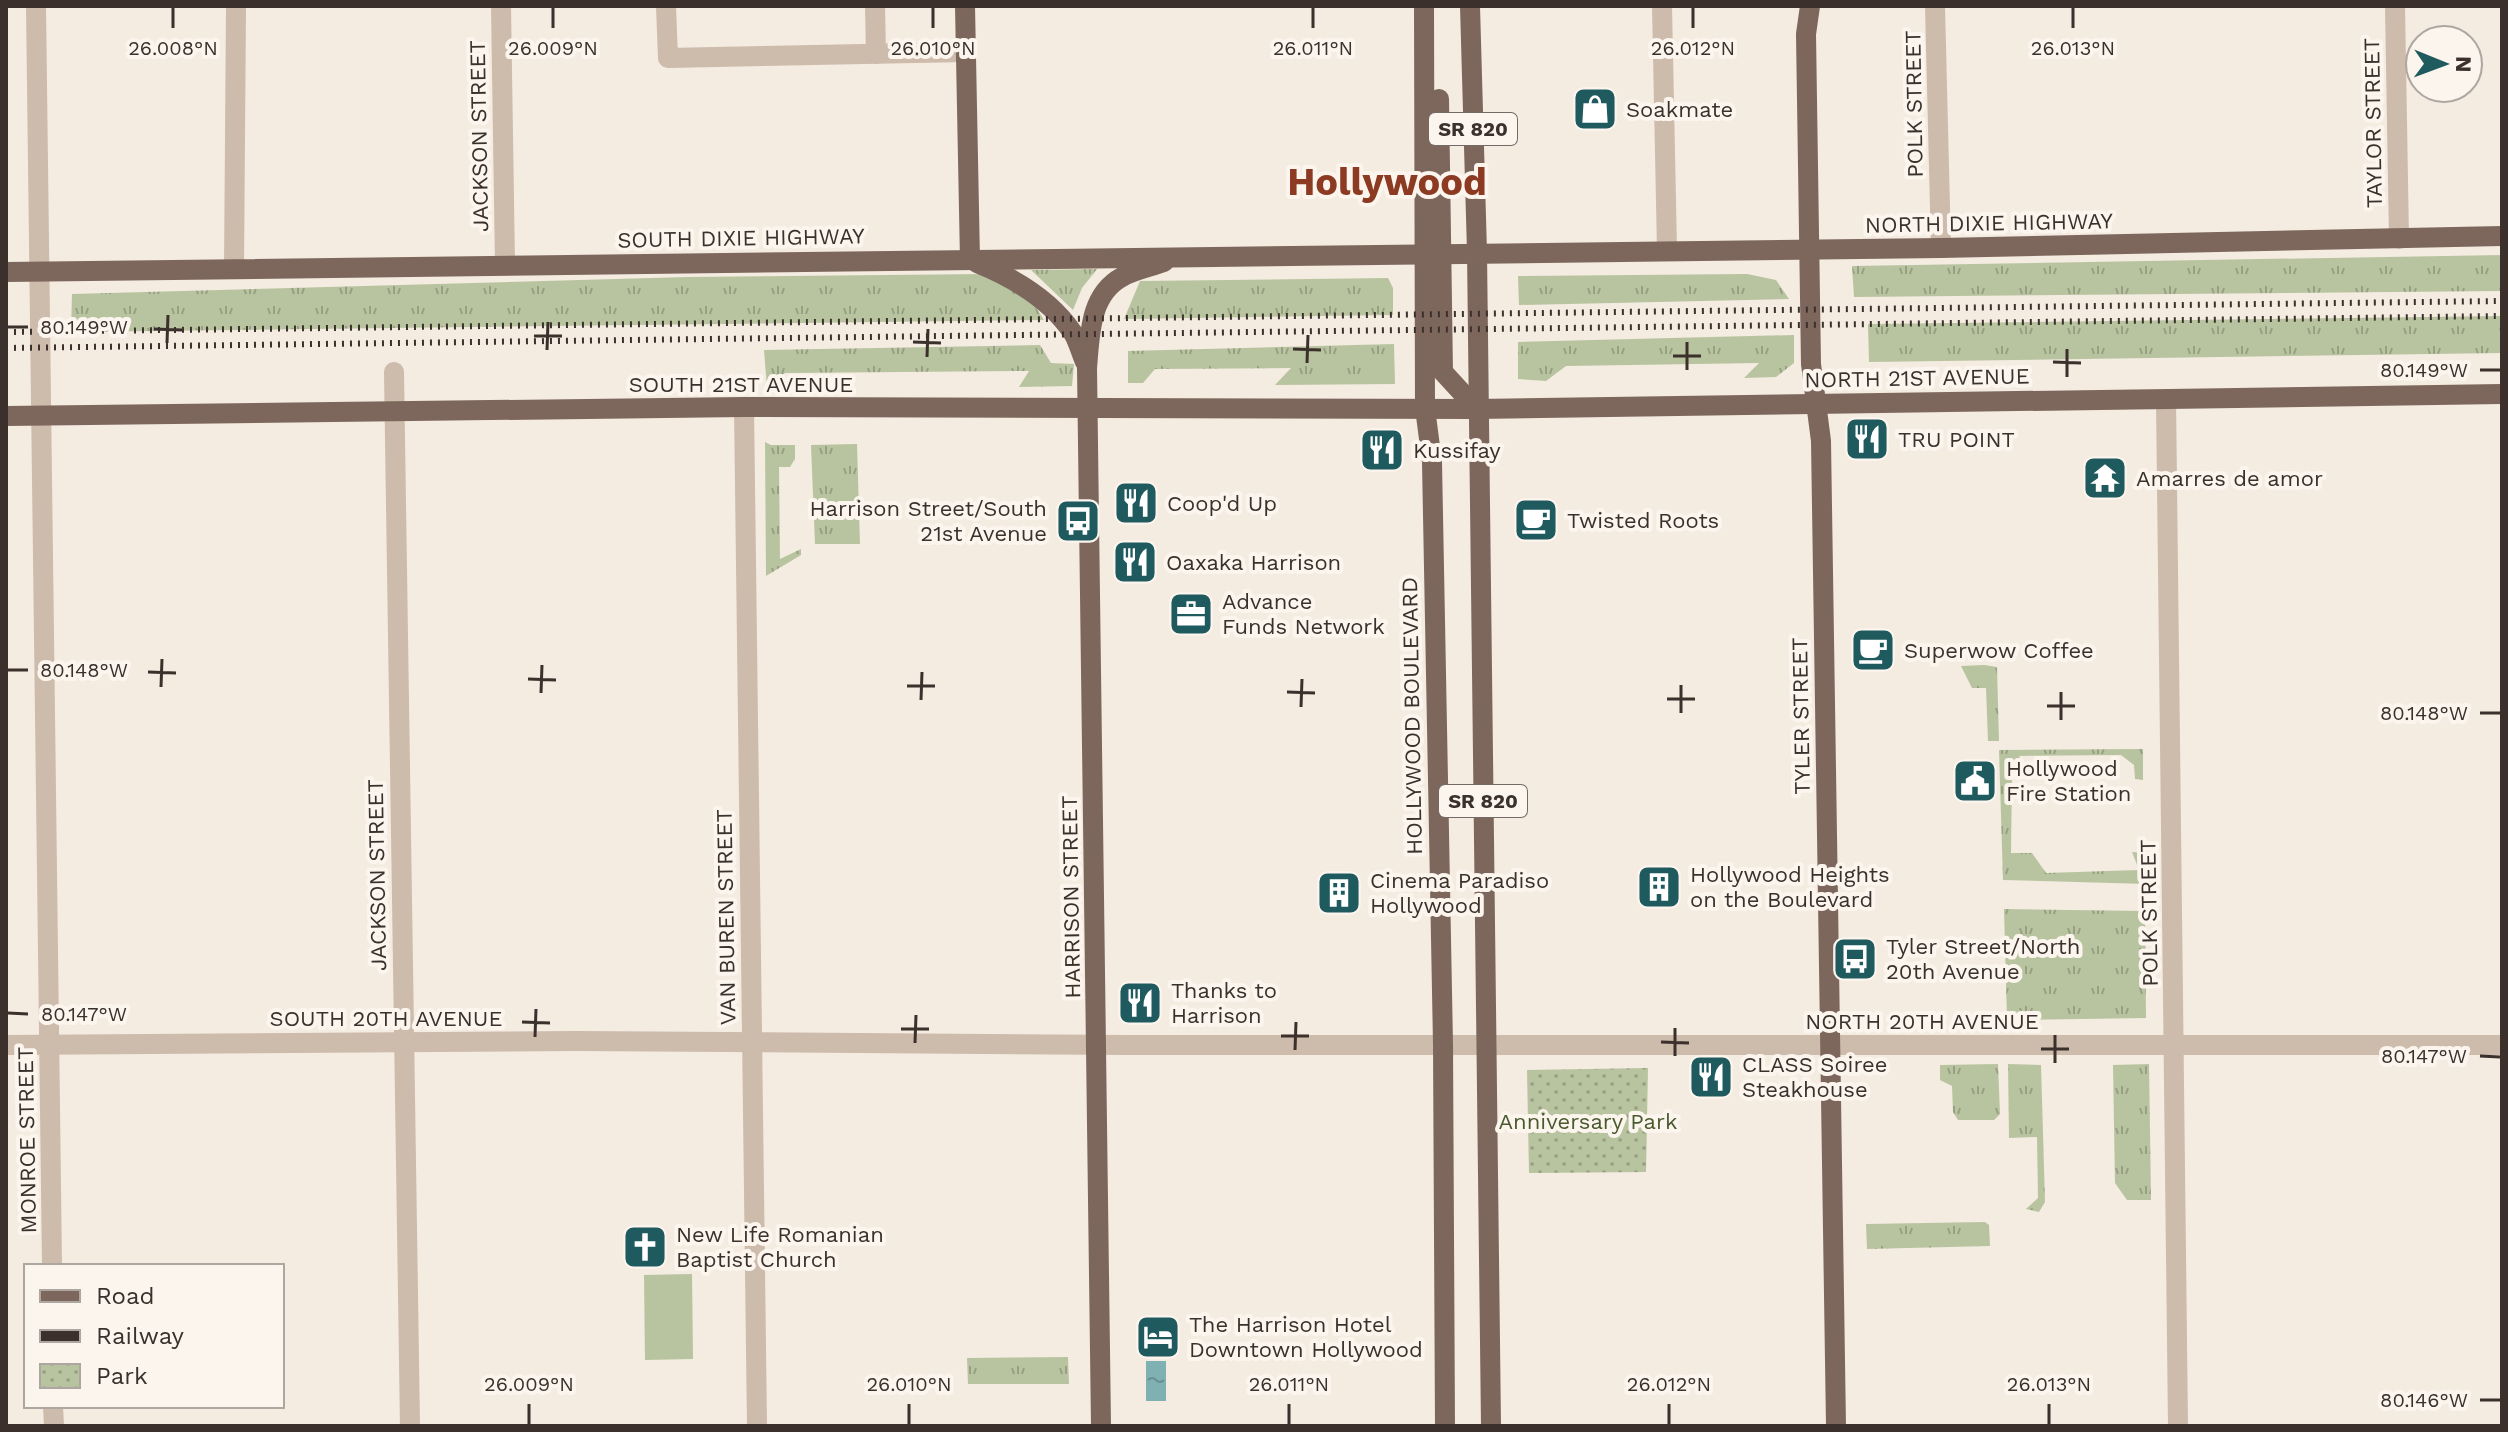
<svg xmlns="http://www.w3.org/2000/svg" width="2508" height="1432" font-family="'Work Sans',sans-serif">
<style>
.grass{fill:url(#grass-tufts)}
.park{fill:url(#park-dots)}
.pitch{fill:#b8c4a0}
.water{fill:url(#water-ripples)}
.lines{fill:none;stroke-linecap:round;stroke-linejoin:round}
.minor{stroke:#cdbbac;stroke-width:20}
.major{stroke:#7d675c;stroke-width:20}
.rail{stroke:#3b302b;stroke-width:6;stroke-dasharray:2 6;stroke-linecap:butt}
.ticks{fill:none;stroke:#3b302b;stroke-width:3}
.labels{text-anchor:middle;dominant-baseline:central;stroke-width:8;stroke-linejoin:round;paint-order:stroke}
.shield{fill:#fbf5ee;stroke:#756b66;stroke-width:2}
.shield-label{font-size:20px;font-weight:bold;fill:#3b302b}
.street-label{font-size:22px;fill:#3b302b;stroke:#fbf5ee}
.poi-label{font-size:22px;fill:#3b302b;stroke:#fbf5ee;text-anchor:start}
.park-label{font-size:22px;fill:#4a5a2e;stroke:#fbf5ee}
.town-label{font-size:38px;font-weight:bold;fill:#8c3b22;stroke:#fbf5ee}
.ticks-label{font-size:20px;text-anchor:middle;fill:#3b302b;stroke:#fbf5ee;stroke-width:8;stroke-linejoin:round;paint-order:stroke}
</style>
<defs>
<pattern id="grass-tufts" width="24" height="20" patternUnits="userSpaceOnUse" patternTransform="scale(2)"><rect width="24" height="20" fill="#b8c4a0"/><path d="M3 7l-1-3M5 7V3M7 7l1-3M15 17l-1-3M17 17v-4M19 17l1-3" fill="none" stroke="#97a083"/></pattern>
<pattern id="park-dots" width="8" height="8" patternUnits="userSpaceOnUse" patternTransform="scale(2)"><rect width="8" height="8" fill="#b8c4a0"/><path d="M2 2h.1M6 6h.1" fill="none" stroke="#97a083" stroke-width="1.8" stroke-linecap="round"/></pattern>
<pattern id="water-ripples" width="26" height="14" patternUnits="userSpaceOnUse" patternTransform="scale(2)"><rect width="26" height="14" fill="#7fb0b2"/><path d="M2 4q2-2 4 0t4 0M15 11q2-2 4 0t4 0" fill="none" stroke="#699091"/></pattern>
</defs>
<rect width="100%" height="100%" fill="#f4ebe1"/>
<!-- grass -->
<g class="grass">
<polygon points="2502,255 2502,291 1854,297 1852,266"/>
<polygon points="1097,269 1082,288 1073,310 1031,270"/>
<polygon points="985,274 1029,296 1044,320 71,332 72,294 687,277"/>
<polygon points="1747,274 1776,280 1789,299 1519,305 1518,276"/>
<polygon points="1388,278 1393,288 1393,315 1124,319 1140,281"/>
<polygon points="2502,316 2502,353 1869,362 1868,324"/>
<polygon points="1794,335 1794,363 1776,377 1744,378 1759,363 1566,366 1546,381 1518,379 1518,342"/>
<polygon points="1394,344 1395,384 1275,385 1291,368 1155,369 1143,383 1128,383 1128,351"/>
<polygon points="1040,345 1051,363 1074,364 1072,386 1019,387 1029,371 785,373 767,388 764,350"/>
<polygon points="765,442 771,445 795,445 795,459 790,467 779,467 780,559 801,549 801,555 766,576"/>
<polygon points="857,444 860,544 815,544 811,445"/>
<polygon points="1984,665 1997,667 1999,741 1988,741 1986,688 1972,688 1961,666"/>
<polygon points="2143,749 2143,780 2135,779 2134,765 2121,755 2019,756 2027,769 2012,772 2011,853 2032,853 2046,873 2139,870 2132,852 2147,853 2147,884 2003,880 1999,750"/>
<polygon points="2004,909 2145,911 2146,1018 2007,1020"/>
<polygon points="1998,1064 2000,1114 1994,1120 1958,1120 1953,1112 1952,1086 1940,1080 1940,1065"/>
<polygon points="2008,1064 2041,1065 2045,1202 2039,1212 2026,1209 2038,1198 2037,1137 2009,1138"/>
<polygon points="2149,1064 2151,1200 2127,1200 2115,1183 2113,1065"/>
<polygon points="1985,1222 1989,1225 1990,1246 1867,1249 1866,1224"/>
<polygon points="1068,1357 1069,1384 968,1384 967,1358"/>
</g>
<!-- park -->
<polygon class="park" points="1648,1068 1646,1172 1529,1173 1527,1070"/>
<!-- pitch -->
<polygon class="pitch" points="692,1274 693,1359 645,1360 644,1275"/>
<!-- water -->
<rect class="water" x="1146" y="1361" width="20" height="40"/>
<g class="lines">
<!-- minor -->
<g class="minor">
<polyline points="36,6 52,1266"/>
<polyline points="501,6 505,265"/>
<polyline points="666,6 668,58 966,52"/>
<polyline points="875,6 876,54"/>
<polyline points="1662,6 1667,250"/>
<polyline points="1935,6 1941,248"/>
<polyline points="2395,6 2399,239"/>
<polyline points="234,269 236,6"/>
<polyline points="394,372 410,1426"/>
<polyline points="2166,399 2178,1426"/>
<polyline points="744,407 757,1426"/>
<polyline points="6,1045 576,1041 1127,1045 2502,1045"/>
<polyline points="53,1406 54,1426"/>
</g>
<!-- major -->
<g class="major">
<polyline points="965,6 970,260"/>
<polyline points="1424,6 1425,408 1432,462 1443,1044 1445,1426"/>
<polyline points="1470,6 1477,252 1491,1426"/>
<polyline points="1810,6 1806,34 1811,364 1821,441 1836,1426"/>
<polyline points="1439,99 1443,372 1477,409"/>
<path d="M977,263C1014,278 1050,299 1073,333C1078,341 1081,353 1085,362"/>
<polyline points="6,272 1941,248 2502,236"/>
<polyline points="6,416 744,407 1477,409 2502,394"/>
<path d="M1101,1426L1087,368C1090,336 1089,295 1122,277C1134,270 1151,267 1164,262"/>
</g>
<!-- rail -->
<g class="rail">
<polyline points="6,332 2502,301"/>
<polyline points="6,348 2502,316"/>
</g>
</g>
<!-- ticks -->
<path class="ticks" d="M173,28V8M553,28V8M933,28V8M1313,28V8M1693,28V8M2073,28V8M8,327H28M154,329L182,330M534,336H562M913,342L941,343M167,343L168,315M1293,349L1321,350M547,350L548,322M1673,356H1701M927,357L928,329M2053,362L2081,363M1307,363L1308,335M1687,370V342M2480,370H2500M2067,377V349M8,670H28M148,672L176,673M528,679L556,680M907,686H935M161,687L162,659M1287,692L1315,693M541,693L542,665M1667,699H1695M921,700L922,672M2047,706H2075M1301,707L1302,679M1681,713V685M2480,713H2500M2061,720V692M8,1013L28,1014M522,1022L550,1023M901,1029H929M1281,1036H1309M535,1037L536,1009M1661,1042L1689,1043M915,1043L916,1015M2041,1049H2069M1295,1050L1296,1022M1675,1056V1028M2480,1056L2500,1057M2055,1063V1035M2480,1400H2500M529,1424V1404M909,1424V1404M1289,1424V1404M1669,1424V1404M2049,1424V1404"/>
<!-- icons -->
<defs>
<g id="shop-square" transform="scale(2.3)"><rect x="-9" y="-9" width="18" height="18" rx="4" fill="#1f5a5e" stroke="#fbf5ee"/><path d="M-5-2.5h2.3a2.7 3.5 0 0 1 5.4 0H5L5.5 6h-11ZM-1.5-2.5h3a1.5 2.3 0 0 0-3 0Z" fill="#fff"/></g>
<g id="restaurant-square" transform="scale(2.3)"><rect x="-9" y="-9" width="18" height="18" rx="4" fill="#1f5a5e" stroke="#fbf5ee"/><path d="M-5-6h1v4h1v-4h1v4h1v-4h1v5L-1.5 .5V6h-2V.5L-5-1ZM5-6V6H3V1.5H1.5Q1.5-4 5-6Z" fill="#fff"/></g>
<g id="temple-square" transform="scale(2.3)"><rect x="-9" y="-9" width="18" height="18" rx="4" fill="#1f5a5e" stroke="#fbf5ee"/><path d="M0-6L5-2H3V0L6.5 2.5H4V6H1.5V3h-3V6H-4V2.5H-6.5L-3 0V-2H-5Z" fill="#fff"/></g>
<g id="cafe-square" transform="scale(2.3)"><rect x="-9" y="-9" width="18" height="18" rx="4" fill="#1f5a5e" stroke="#fbf5ee"/><path d="M-5.5-4.5H6V0H3Q3 3.5 0 3.5H-2.5Q-5.5 3.5-5.5 0ZM3-3.2v2h1.7v-2ZM-6 4.5H4V6H-6Z" fill="#fff"/></g>
<g id="bus-square" transform="scale(2.3)"><rect x="-9" y="-9" width="18" height="18" rx="4" fill="#1f5a5e" stroke="#fbf5ee"/><path d="M-5-6H5V4H4V6H2V4H-2V6H-4V4H-5ZM-3.5-4V0h7V-4ZM-3.5 1.2v1.5H-2V1.2ZM2 1.2v1.5H3.5V1.2Z" fill="#fff"/></g>
<g id="office-square" transform="scale(2.3)"><rect x="-9" y="-9" width="18" height="18" rx="4" fill="#1f5a5e" stroke="#fbf5ee"/><path d="M-6-3h4V-5.5h4V-3h4V5H-6ZM-1-4.5V-3h2v-1.5ZM-6 0V1H6V0Z" fill="#fff"/></g>
<g id="civic-square" transform="scale(2.3)"><rect x="-9" y="-9" width="18" height="18" rx="4" fill="#1f5a5e" stroke="#fbf5ee"/><path d="M-.6-6.5H3V-4.5H.6V-3L4-1V1h2V6H-6V1h2V-1L-.6-3ZM-1.2 2.5V6h2.4V2.5Z" fill="#fff"/></g>
<g id="building-square" transform="scale(2.3)"><rect x="-9" y="-9" width="18" height="18" rx="4" fill="#1f5a5e" stroke="#fbf5ee"/><path d="M-4-6H4V6H1V3H-1V6H-4ZM-2.5-4.3h1.7v1.8h-1.7ZM.8-4.3h1.7v1.8H.8ZM-2.5-1h1.7V.8h-1.7ZM.8-1h1.7V.8H.8Z" fill="#fff"/></g>
<g id="church-square" transform="scale(2.3)"><rect x="-9" y="-9" width="18" height="18" rx="4" fill="#1f5a5e" stroke="#fbf5ee"/><path d="M-1.2-6h2.4v3.5h3.3v2.4h-3.3V6h-2.4V-.1h-3.3v-2.4h3.3Z" fill="#fff"/></g>
<g id="hotel-square" transform="scale(2.3)"><rect x="-9" y="-9" width="18" height="18" rx="4" fill="#1f5a5e" stroke="#fbf5ee"/><path d="M-6-4.5h1.5V1H6V5H4.5V3h-9V5H-6ZM-4 0a1.8 1.8 0 1 1 3.6 0ZM.5 0V-2.5h3Q6-2.5 6 0Z" fill="#fff"/></g>
</defs>
<g fill-rule="evenodd">
<use href="#shop-square" x="1595" y="109"/>
<use href="#restaurant-square" x="1867" y="439"/>
<use href="#restaurant-square" x="1382" y="450"/>
<use href="#temple-square" x="2105" y="478"/>
<use href="#restaurant-square" x="1136" y="503"/>
<use href="#cafe-square" x="1536" y="520"/>
<use href="#bus-square" x="1078" y="521"/>
<use href="#restaurant-square" x="1135" y="562"/>
<use href="#office-square" x="1191" y="614"/>
<use href="#cafe-square" x="1873" y="650"/>
<use href="#civic-square" x="1975" y="781"/>
<use href="#building-square" x="1659" y="887"/>
<use href="#building-square" x="1339" y="893"/>
<use href="#bus-square" x="1855" y="959"/>
<use href="#restaurant-square" x="1140" y="1003"/>
<use href="#restaurant-square" x="1711" y="1077"/>
<use href="#church-square" x="645" y="1247"/>
<use href="#hotel-square" x="1158" y="1337"/>
</g>
<g class="labels">
<!-- shield labels -->
<g class="shield">
<rect x="1429" y="113" width="88" height="32" rx="6"/>
<rect x="1439" y="785" width="88" height="32" rx="6"/>
</g>
<g class="shield-label">
<text x="1473" y="129">SR 820</text>
<text x="1483" y="801">SR 820</text>
</g>
<!-- street labels -->
<g class="street-label">
<text transform="translate(1914 104) rotate(-91)">POLK STREET</text>
<text transform="translate(2373 123) rotate(-91)">TAYLOR STREET</text>
<text transform="translate(479 136) rotate(-91)">JACKSON STREET</text>
<text transform="translate(1989 223) rotate(-1)">NORTH DIXIE HIGHWAY</text>
<text transform="translate(741 238) rotate(-1)">SOUTH DIXIE HIGHWAY</text>
<text transform="translate(1917 378) rotate(-1)">NORTH 21ST AVENUE</text>
<text x="741" y="384">SOUTH 21ST AVENUE</text>
<text transform="translate(1412 716) rotate(-91)">HOLLYWOOD BOULEVARD</text>
<text transform="translate(1801 716) rotate(-91)">TYLER STREET</text>
<text transform="translate(377 875) rotate(-91)">JACKSON STREET</text>
<text transform="translate(1071 897) rotate(-91)">HARRISON STREET</text>
<text transform="translate(2149 913) rotate(-91)">POLK STREET</text>
<text transform="translate(726 917) rotate(-91)">VAN BUREN STREET</text>
<text x="386" y="1018">SOUTH 20TH AVENUE</text>
<text x="1922" y="1021">NORTH 20TH AVENUE</text>
<text transform="translate(27 1140) rotate(-91)">MONROE STREET</text>
</g>
<!-- poi labels -->
<g class="poi-label">
<text x="1626" y="109">Soakmate</text>
<text x="1898" y="439">TRU POINT</text>
<text x="1413" y="450">Kussifay</text>
<text x="2136" y="478">Amarres de amor</text>
<text x="1167" y="503">Coop'd Up</text>
<text x="1047" y="508" text-anchor="end">Harrison Street/South<tspan x="1047" dy="25">21st Avenue</tspan></text>
<text x="1567" y="520">Twisted Roots</text>
<text x="1166" y="562">Oaxaka Harrison</text>
<text x="1222" y="601">Advance<tspan x="1222" dy="25">Funds Network</tspan></text>
<text x="1904" y="650">Superwow Coffee</text>
<text x="2006" y="768">Hollywood<tspan x="2006" dy="25">Fire Station</tspan></text>
<text x="1690" y="874">Hollywood Heights<tspan x="1690" dy="25">on the Boulevard</tspan></text>
<text x="1370" y="880">Cinema Paradiso<tspan x="1370" dy="25">Hollywood</tspan></text>
<text x="1886" y="946">Tyler Street/North<tspan x="1886" dy="25">20th Avenue</tspan></text>
<text x="1171" y="990">Thanks to<tspan x="1171" dy="25">Harrison</tspan></text>
<text x="1742" y="1064">CLASS Soiree<tspan x="1742" dy="25">Steakhouse</tspan></text>
<text x="676" y="1234">New Life Romanian<tspan x="676" dy="25">Baptist Church</tspan></text>
<text x="1189" y="1324">The Harrison Hotel<tspan x="1189" dy="25">Downtown Hollywood</tspan></text>
</g>
<!-- park labels -->
<g class="park-label">
<text x="1588" y="1121">Anniversary Park</text>
</g>
<!-- town labels -->
<g class="town-label">
<text x="1387" y="182">Hollywood</text>
</g>
</g>
<g class="ticks-label">
<text x="173" y="55">26.008°N</text>
<text x="553" y="55">26.009°N</text>
<text x="933" y="55">26.010°N</text>
<text x="1313" y="55">26.011°N</text>
<text x="1693" y="55">26.012°N</text>
<text x="2073" y="55">26.013°N</text>
<text x="84" y="334">80.149°W</text>
<text x="2424" y="377">80.149°W</text>
<text x="84" y="677">80.148°W</text>
<text x="2424" y="720">80.148°W</text>
<text x="84" y="1021">80.147°W</text>
<text x="2424" y="1063">80.147°W</text>
<text x="529" y="1391">26.009°N</text>
<text x="909" y="1391">26.010°N</text>
<text x="1289" y="1391">26.011°N</text>
<text x="1669" y="1391">26.012°N</text>
<text x="2049" y="1391">26.013°N</text>
<text x="2424" y="1407">80.146°W</text>
</g>
<!-- border -->
<rect width="2508" height="1432" fill="none" stroke="#3b302b" stroke-width="16"/>
<!-- legend -->
<rect x="24" y="1264" width="260" height="144" fill="#fbf5ee" stroke="#aea6a0" stroke-width="2"/>
<rect x="40" y="1290" width="40" height="12" fill="#7d675c" stroke="#aea6a0" stroke-width="2"/>
<text x="96" y="1304" font-size="24" fill="#3b302b">Road</text>
<rect x="40" y="1330" width="40" height="12" fill="#3b302b" stroke="#aea6a0" stroke-width="2"/>
<text x="96" y="1344" font-size="24" fill="#3b302b">Railway</text>
<rect x="40" y="1364" width="40" height="24" fill="url(#park-dots)" stroke="#aea6a0" stroke-width="2"/>
<text x="96" y="1384" font-size="24" fill="#3b302b">Park</text>
<!-- north arrow -->
<g transform="translate(2444 64) rotate(91)"><circle r="38" fill="#fbf5ee" stroke="#aea6a0" stroke-width="2"/>
<path d="M0-6L14 30L0 20L-14 30Z" fill="#1f5a5e"/>
<text y="-12" font-size="22" font-weight="bold" text-anchor="middle" fill="#3b302b">N</text>
</g>
</svg>
